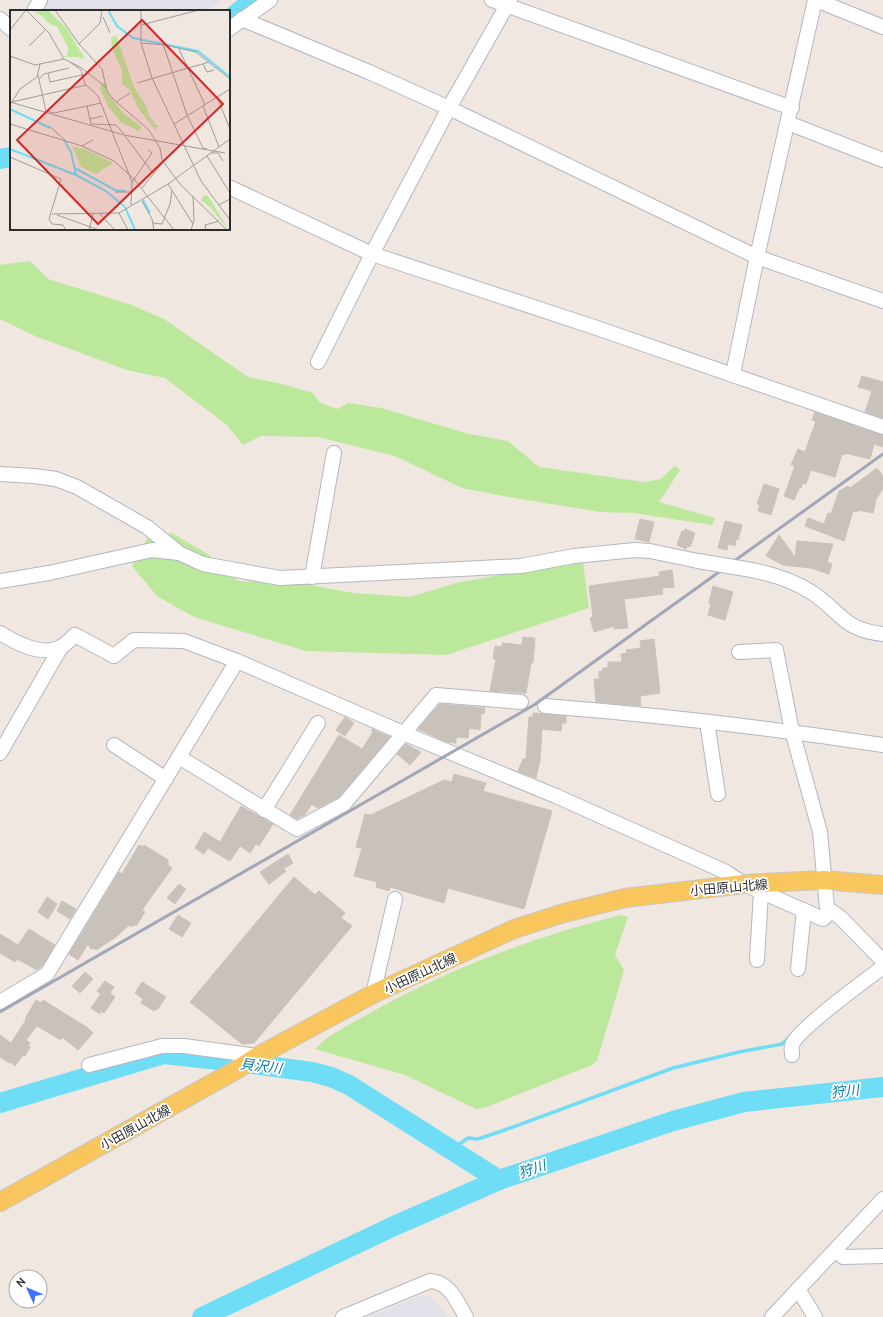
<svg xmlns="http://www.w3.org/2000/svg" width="883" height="1317" font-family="Cabin,'Noto Sans JP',sans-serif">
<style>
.industrial{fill:#e2e0e8}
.green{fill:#bbe89a}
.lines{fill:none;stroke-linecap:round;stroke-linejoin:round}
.stream{stroke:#6fddf5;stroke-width:3.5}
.river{stroke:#6fddf5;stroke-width:20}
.building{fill:#c8c2bb;stroke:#cbc3b9}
.minor-casing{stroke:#b3b7c1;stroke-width:16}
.major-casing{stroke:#c8c8c8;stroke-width:20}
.minor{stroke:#fff;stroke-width:14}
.major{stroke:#f8c65c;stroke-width:18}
.rail{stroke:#a2a7b8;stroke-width:3}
.minor-bridge-casing{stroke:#b3b7c1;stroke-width:16;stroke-linecap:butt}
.minor-bridge{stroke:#fff;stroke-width:14}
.labels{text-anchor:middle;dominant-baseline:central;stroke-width:3.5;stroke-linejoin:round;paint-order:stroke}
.street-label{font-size:13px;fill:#2d2d2d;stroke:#fff}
.water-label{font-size:14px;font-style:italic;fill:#077ea8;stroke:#fff}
.inset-river{fill:none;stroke:#6fddf5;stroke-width:2}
.inset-road{fill:none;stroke:#a19d98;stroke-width:1}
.view{fill:#d62828;fill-opacity:0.15;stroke:#d62828;stroke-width:2}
.inset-edge{fill:none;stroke:#2d2d2d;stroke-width:2}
</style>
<rect width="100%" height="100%" fill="#efe7e0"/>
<!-- industrial -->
<g class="industrial">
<polygon points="47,0 223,0 207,11 41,11"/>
<polygon points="419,1296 428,1296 436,1302 447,1317 368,1317"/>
</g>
<!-- green -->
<g class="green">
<polygon points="30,261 48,279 129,304 164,319 248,377 282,384 313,393 320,403 338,409 348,403 381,408 469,434 508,441 539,467 644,482 661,479 675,466 680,470 659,502 715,518 712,525 634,513 601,512 514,498 462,488 395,456 318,437 261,436 243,445 227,425 165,378 127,370 35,336 0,319 0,265"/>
<polygon points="172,533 209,555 238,581 299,583 353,593 410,597 456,583 534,569 583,563 589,608 446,655 306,651 194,617 157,596 132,566 148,537"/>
<path d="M620,915L628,917L615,955L624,970L597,1061L592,1065L487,1107L476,1109L405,1075L315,1049C330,1033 351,1024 370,1013C450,968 532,938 620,915Z"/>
</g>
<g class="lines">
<!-- stream -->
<polyline class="stream" points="451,1150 468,1138 478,1139 502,1131 673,1068 739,1052 782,1044 790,1037"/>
<!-- river -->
<g class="river">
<polyline points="229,20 253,0"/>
<polyline points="0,159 11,157"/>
<polyline points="0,1103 164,1054 246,1063 312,1072 331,1077 349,1085 499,1180"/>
<polyline points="202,1317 394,1226 499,1180 673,1121 744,1102 883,1087"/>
</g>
</g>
<!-- building -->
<g class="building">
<polygon points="862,376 883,382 883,418 865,412 872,391 858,387"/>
<polygon points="815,412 883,435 883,447 874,444 870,459 845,453 845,455 842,454 835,477 811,470 806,484 803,483 801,488 799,488 794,500 784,496 795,466 791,465 798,449 805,452 816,421 812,420"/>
<polygon points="877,468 883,476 883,489 876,499 873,513 858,510 858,512 853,511 844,541 805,526 808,518 824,524 828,513 831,514 839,491 848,486 850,488"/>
<polygon points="764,484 779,489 771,515 758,511 760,505 757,504"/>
<polygon points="640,519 654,522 649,542 635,539"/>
<polygon points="725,521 742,525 738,540 736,539 735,546 728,544 727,550 718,548"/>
<polygon points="685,529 695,533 690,547 687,546 686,549 677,545 682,531 684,532"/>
<polygon points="779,535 795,557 797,541 833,544 827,562 832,564 829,574 811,568 783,565 766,556"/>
<polygon points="672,570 674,587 662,588 663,594 624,599 628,628 614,629 614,626 594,632 590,618 593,617 589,586 660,576 659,572"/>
<polygon points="713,586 733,592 725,620 708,615 711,604 709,603"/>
<polygon points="523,637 535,638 533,663 531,663 526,693 490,691 496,659 493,659 495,646 502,647 502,643 522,645"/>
<polygon points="654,639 660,693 640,696 641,706 596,702 594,679 599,679 599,671 603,671 603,668 608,668 608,662 622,662 621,654 627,653 626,650 641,648 640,641"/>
<polygon points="440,704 485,708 484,714 481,713 480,730 469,728 468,738 456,737 456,743 447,742 418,729"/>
<polygon points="533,713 566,716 566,723 562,723 561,731 542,729 540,760 536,778 518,771 523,759 526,759 529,717 533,717"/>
<polygon points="345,717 354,723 345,736 336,730"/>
<polygon points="372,729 390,737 339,797 318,808 312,804 304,816 301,816 297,819 290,815 339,735 362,749 373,732 371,730"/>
<polygon points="406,744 421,752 410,765 397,754"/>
<polygon points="454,774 486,783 483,791 552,811 524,909 448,888 444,903 390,887 389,891 376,887 377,882 354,876 362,848 356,847 365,814 371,815 444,780 452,782"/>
<polygon points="241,806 273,824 259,846 256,844 250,853 240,846 230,861 208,848 204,854 195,848 204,832 220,842"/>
<polygon points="139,845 143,847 144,845 168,860 168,865 172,868 142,910 145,912 136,926 134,924 132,927 129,925 116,937 96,950 94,948 91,949 88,944 78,960 69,954 119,872 122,874"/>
<polygon points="288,854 293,863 283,869 286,871 269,884 260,872"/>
<polygon points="294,877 315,895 319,891 345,913 341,918 352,926 254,1043 242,1044 190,1002"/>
<polygon points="179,884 186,889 175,904 167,898"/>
<polygon points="47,897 57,904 48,919 38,912"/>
<polygon points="62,901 76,909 70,919 57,911"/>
<polygon points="178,915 191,923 182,937 169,929"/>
<polygon points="29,929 55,945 42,966 37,970 17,959 15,962 0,953 0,934 18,945"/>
<polygon points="85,972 93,979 80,993 72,986"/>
<polygon points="105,981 114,987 110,993 115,997 104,1013 101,1011 100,1014 91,1008 101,994 97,991"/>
<polygon points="142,982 166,997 157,1010 155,1009 154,1011 141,1003 143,999 135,993"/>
<polygon points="36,1000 41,1003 43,1000 88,1028 93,1033 78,1050 62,1037 61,1040 37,1026 26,1040 30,1043 28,1046 30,1047 25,1056 23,1055 15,1066 10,1062 9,1063 0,1057 0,1035 11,1043 26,1020 25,1019"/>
</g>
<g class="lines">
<!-- minor casing -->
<g class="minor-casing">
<g id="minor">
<polyline points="492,0 792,108"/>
<polyline points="816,0 883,27"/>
<polyline points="34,11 40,0"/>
<polyline points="0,19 11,29"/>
<polyline points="242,19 369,72 449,108 757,257 883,301"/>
<polyline points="229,29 270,0"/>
<polyline points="788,123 883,160"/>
<polyline points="229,187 372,254 591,326 883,427"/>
<polyline points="318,362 372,254 449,108 510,0"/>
<polyline points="733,374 757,257 815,0"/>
<polyline points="0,474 34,476 56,479 77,487 147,527 179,553 203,564 280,578 521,566 574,556 635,550 650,551 698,561"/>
<path d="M740,568C766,572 789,578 811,592C841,611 842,630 883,634"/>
<polyline points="312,577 334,453"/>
<polyline points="0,581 49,573 152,550 179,553"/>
<path d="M0,633C16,643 42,657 61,647C66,644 71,639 75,635L114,656L134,640L184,641L237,661L403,733L556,796L726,872L744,884L823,919L831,911"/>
<polyline points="739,652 776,650 792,731 820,832 827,908 841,918 883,961"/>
<path d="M545,706C658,715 771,728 883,745"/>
<polyline points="707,722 718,794"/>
<polyline points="114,745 166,779"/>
<polyline points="0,753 61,647"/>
<polyline points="179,757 297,829 344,804 436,695 521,702"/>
<polyline points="264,810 318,723"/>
<polyline points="757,960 761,892"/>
<polyline points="798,969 804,910"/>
<polyline points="373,994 395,899"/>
<polyline points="0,1002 47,974 237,661"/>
<path d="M792,1055C792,1052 791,1048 792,1045C797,1030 867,979 883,967"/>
<polyline points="89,1065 162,1046 184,1046 258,1056"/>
<polyline points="835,1250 843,1257 883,1256"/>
<polyline points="798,1289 815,1317"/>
<path d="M343,1317L430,1281C450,1282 457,1302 466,1317"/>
<polyline points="772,1317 883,1199"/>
</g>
</g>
<!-- major casing -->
<g class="major-casing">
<polyline id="major" points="0,1202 236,1070 258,1056 373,994 514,929 564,913 625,898 744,884 824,880 883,885"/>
</g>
<!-- minor -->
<use href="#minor" class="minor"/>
<!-- major -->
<use href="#major" class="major"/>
<!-- rail -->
<polyline class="rail" points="0,1012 534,705 883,454"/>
<!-- minor-bridge casing -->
<g class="minor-bridge-casing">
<polyline id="minor-bridge" points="698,561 740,568"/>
</g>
<!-- minor-bridge -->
<use href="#minor-bridge" class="minor-bridge"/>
</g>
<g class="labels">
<!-- street labels -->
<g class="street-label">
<text transform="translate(729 887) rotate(-5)">小田原山北線</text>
<text transform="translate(420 973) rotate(-25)">小田原山北線</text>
<text transform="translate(135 1127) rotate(-29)">小田原山北線</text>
</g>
<!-- water labels -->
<g class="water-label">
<text transform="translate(261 1066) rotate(7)">貝沢川</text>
<text transform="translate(845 1091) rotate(-6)">狩川</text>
<text transform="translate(532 1169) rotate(-19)">狩川</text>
</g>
</g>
<!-- overview -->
<g transform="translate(10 10)">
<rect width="220" height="220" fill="#efe7e0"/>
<path d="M21,0H38L57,19L75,49L68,47H54L58,44V37L47,16L41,15L32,6ZM106,25L124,77L137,98L138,104L146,115L150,116L145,118L149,125L128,98L120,80L112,74V60L102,38L101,28ZM95,73L99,85L113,103L132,117L129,121L111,112L99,98L90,79L91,74ZM62,136L75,139L103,153L86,164L71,157ZM194,185L198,186L219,220L199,196L191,190Z" fill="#bbe89a"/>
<path class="inset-river" d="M98,0L107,16L123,28L188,41L220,67M0,99L40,118M54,130L61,142L66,165M0,139L66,165L96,181L115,197L125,220M65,158L105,180L116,181M133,190L140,203"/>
<path class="inset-road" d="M16,0L39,23L54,49M45,0L69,34L92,59L97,81L103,89L139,120L150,138L152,150L170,174L217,220M131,0V33L142,68L191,171L220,210M93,7L100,23M131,15L189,0M0,20L16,0M131,33L155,35L186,42L220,69M69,34L90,13L92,0M153,34L177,105L193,138L197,139M19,36L36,19M169,39L195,95M0,46L25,55L54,49L70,57L96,77M60,52L71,60L75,74L88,86L122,172M193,54L197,62L204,60M38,63L40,72L72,65M28,65L36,101L44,103L91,93M29,69L34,64L59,58M127,73L199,52M207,87L220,119M0,92L114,125L215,143M2,92L76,75M106,92L120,83M0,95L10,79L27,67L30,54M77,96L81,114L106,115L114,124M193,96L209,137M80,109L93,106M0,114L72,136L104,151L124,169L164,220M164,114L220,79M39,116L55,130M115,126L143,163M72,136L83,130M201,143H208L213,151M197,146L220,183M0,147L51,169L39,209L42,214L53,215L56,220M158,174L183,214M132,178L153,152M105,182H122M132,191L142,209L144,220M121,195L122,172L142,143L138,140M209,195L220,189M109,203L118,220M42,204L109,203L158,174L220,129M90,204L105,220M47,205L89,220M143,213L152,214L160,194L162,181M79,220L83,204M181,220L184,210L183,186M196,220L195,215L209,211"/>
<path class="view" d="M132,10L213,94L88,214L7,130Z"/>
<rect width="220" height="220" class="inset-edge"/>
</g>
<!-- north arrow -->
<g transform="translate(28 1289) rotate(314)"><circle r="19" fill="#ffffff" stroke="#ababab"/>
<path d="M0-3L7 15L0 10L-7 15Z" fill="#3d71ff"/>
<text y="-6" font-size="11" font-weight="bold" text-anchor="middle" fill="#2d2d2d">N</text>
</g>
</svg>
